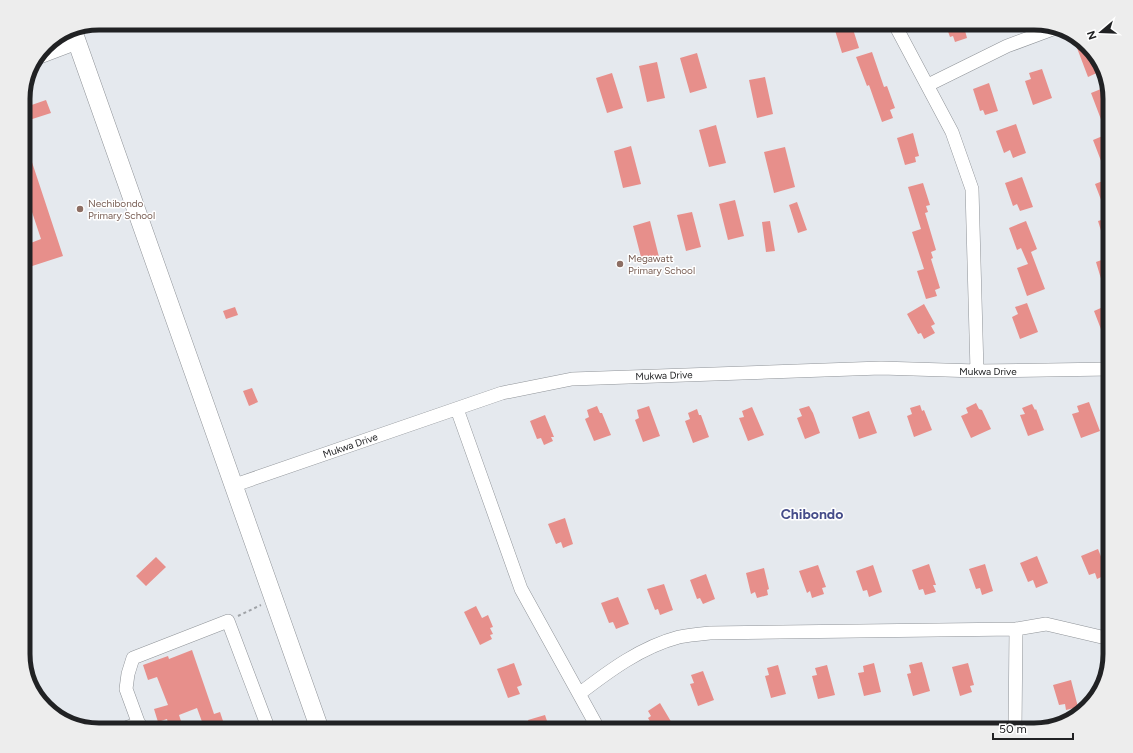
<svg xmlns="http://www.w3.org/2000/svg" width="1133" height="753" viewBox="0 0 1133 753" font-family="Figtree,sans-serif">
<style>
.building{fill:#e78f8b}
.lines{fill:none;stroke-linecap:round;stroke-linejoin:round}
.street-casing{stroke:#8f9398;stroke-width:14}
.secondary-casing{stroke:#8f9398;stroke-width:19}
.path{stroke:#9fa2a6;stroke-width:2;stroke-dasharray:3 3;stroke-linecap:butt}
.street{stroke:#fff;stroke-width:13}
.secondary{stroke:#fff;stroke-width:18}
.education-dot{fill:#8d6e63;stroke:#fff;stroke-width:1.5}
.labels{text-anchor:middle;stroke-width:3;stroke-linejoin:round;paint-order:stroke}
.education-label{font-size:10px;fill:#785e54;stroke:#fff;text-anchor:start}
.street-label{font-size:10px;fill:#212224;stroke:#fff}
.district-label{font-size:14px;font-weight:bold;fill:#464d8a;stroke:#fff}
.rim{fill:none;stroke:#212224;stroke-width:5}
</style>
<rect width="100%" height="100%" fill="#e5e9ee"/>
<path class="building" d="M 838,23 L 851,23 L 859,48 L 842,53 L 833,24 Z
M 945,23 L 963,23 L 967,38 L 955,42 L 953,36 L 950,37 Z
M 1085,45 L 1101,64 L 1096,66 L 1099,72 L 1088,77 L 1077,48 Z
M 872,52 L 884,87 L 887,86 L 895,108 L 890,110 L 893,118 L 882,122 L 869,85 L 867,86 L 856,57 Z
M 697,53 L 707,88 L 690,93 L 680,58 Z
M 657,62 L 665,98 L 647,102 L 639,66 Z
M 1042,69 L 1052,98 L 1033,105 L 1025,81 L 1031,79 L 1029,73 Z
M 612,73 L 623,108 L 607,113 L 596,78 Z
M 765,77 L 773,114 L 757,118 L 749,80 Z
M 989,83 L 998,111 L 985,115 L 983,110 L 980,111 L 973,89 Z
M 1106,87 L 1110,99 L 1110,118 L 1102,122 L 1091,93 Z
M 46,100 L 51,113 L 23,122 L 23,108 Z
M 1016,124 L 1026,153 L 1013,158 L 1010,150 L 1004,153 L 996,131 Z
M 716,125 L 726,163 L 709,167 L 699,130 Z
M 913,133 L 919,156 L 915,157 L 916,162 L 905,165 L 897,138 Z
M 1110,133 L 1110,253 L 1108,253 L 1098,221 L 1108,218 L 1095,184 L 1108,179 L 1093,140 Z
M 23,141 L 25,141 L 63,256 L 23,269 L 23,246 L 41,239 L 23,185 Z
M 631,146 L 641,184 L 623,188 L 614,151 Z
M 785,147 L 795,187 L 774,193 L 764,152 Z
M 1022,177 L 1033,207 L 1020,211 L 1017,204 L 1013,206 L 1005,183 Z
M 923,183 L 930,205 L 926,206 L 928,212 L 925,213 L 936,250 L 931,252 L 933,258 L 931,259 L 940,288 L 935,290 L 937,296 L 926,299 L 917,271 L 924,269 L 912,232 L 921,229 L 908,187 Z
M 735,200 L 744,236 L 728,240 L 719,204 Z
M 797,202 L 807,230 L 798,233 L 789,205 Z
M 692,212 L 701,247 L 686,251 L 677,215 Z
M 650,221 L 659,257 L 642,261 L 633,226 Z
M 770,221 L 775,251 L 766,252 L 762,222 Z
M 1026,221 L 1037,249 L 1031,252 L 1045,289 L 1027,296 L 1017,268 L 1028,264 L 1021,248 L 1017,250 L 1009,228 Z
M 1110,257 L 1110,302 L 1108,302 L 1096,262 Z
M 1027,303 L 1038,332 L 1020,339 L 1012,317 L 1018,314 L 1015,307 Z
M 924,304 L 935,324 L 931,326 L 935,333 L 924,339 L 921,333 L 918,334 L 907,314 Z
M 1110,304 L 1110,350 L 1109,350 L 1094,311 Z
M 235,307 L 238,315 L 226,319 L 223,311 Z
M 252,388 L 258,402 L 249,406 L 243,391 Z
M 1089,402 L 1100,431 L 1081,438 L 1072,414 L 1079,412 L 1077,406 Z
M 976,403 L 979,409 L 982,410 L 991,429 L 971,438 L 961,416 L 968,413 L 966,408 Z
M 1032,404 L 1035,410 L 1036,409 L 1044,430 L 1028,436 L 1020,415 L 1025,414 L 1022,408 Z
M 920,405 L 922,411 L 924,410 L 932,430 L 914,437 L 907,416 L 912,414 L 910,408 Z
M 597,406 L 600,413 L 602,413 L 611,435 L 594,441 L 585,419 L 589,417 L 587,410 Z
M 649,406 L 660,436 L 643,442 L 635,420 L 639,418 L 637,410 Z
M 809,406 L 813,413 L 820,433 L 805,439 L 797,418 L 802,416 L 799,409 Z
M 752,407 L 764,435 L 748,441 L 739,418 L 744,417 L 742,411 Z
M 697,409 L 699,415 L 701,415 L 709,437 L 693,443 L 685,421 L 690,419 L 688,413 Z
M 869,411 L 877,433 L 859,439 L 852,417 Z
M 545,415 L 554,437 L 551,437 L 553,441 L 544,445 L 541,438 L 537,439 L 530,421 Z
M 565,518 L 573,544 L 563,548 L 561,542 L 556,544 L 548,524 Z
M 1098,549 L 1108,574 L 1097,579 L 1095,573 L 1089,575 L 1081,556 Z
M 1037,556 L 1048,583 L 1036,588 L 1033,580 L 1028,582 L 1020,563 Z
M 156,557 L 166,567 L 146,586 L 136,576 Z
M 929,564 L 936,585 L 933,585 L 936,592 L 925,595 L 923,589 L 919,590 L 912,570 Z
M 985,564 L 993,591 L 982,595 L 980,588 L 976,589 L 969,569 Z
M 818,565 L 826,587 L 822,588 L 824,594 L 812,598 L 810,591 L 807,593 L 799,571 Z
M 873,565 L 882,592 L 869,597 L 867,590 L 863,591 L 856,571 Z
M 764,568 L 769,589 L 767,590 L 768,595 L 757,598 L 755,592 L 751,594 L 746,573 Z
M 706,574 L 715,599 L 703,604 L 700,598 L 697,599 L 690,580 Z
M 664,584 L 673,610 L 660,615 L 658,609 L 655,610 L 647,589 Z
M 618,597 L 629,624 L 616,629 L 613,622 L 609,623 L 601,603 Z
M 476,606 L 482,618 L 488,615 L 493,627 L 490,628 L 493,634 L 490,635 L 492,639 L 480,645 L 464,612 Z
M 192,650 L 214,714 L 220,712 L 224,724 L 205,730 L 197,708 L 179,715 L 184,730 L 170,730 L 167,719 L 158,722 L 154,709 L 168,705 L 157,677 L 148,680 L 143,665 L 168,656 L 169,659 Z
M 922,662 L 930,691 L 913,696 L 907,674 L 911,673 L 909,665 Z
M 514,663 L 522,685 L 517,687 L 520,694 L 508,698 L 497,669 Z
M 874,663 L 881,692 L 864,696 L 858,673 L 864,672 L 863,666 Z
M 968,663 L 974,685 L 970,686 L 972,692 L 960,696 L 952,667 Z
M 778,665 L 786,694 L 771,698 L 765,676 L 769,675 L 767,668 Z
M 827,665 L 835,695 L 818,699 L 812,676 L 817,675 L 815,668 Z
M 703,671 L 714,700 L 698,706 L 690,684 L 694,683 L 691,675 Z
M 1071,680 L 1078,707 L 1066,710 L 1065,704 L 1059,705 L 1053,685 Z
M 660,703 L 676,730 L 655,730 L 648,718 L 651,716 L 648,711 Z
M 545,715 L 550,730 L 531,730 L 528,720 Z"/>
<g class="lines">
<defs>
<path id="street" d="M 894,23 L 952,132 L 972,189 L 977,371
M 40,57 L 77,43
M 928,85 L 1007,46 L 1053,29
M 457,409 L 521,589 L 599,730
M 235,485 L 502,393 L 572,379 L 881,368 L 977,371 L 1110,369
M 579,694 C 609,671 641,647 679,637 C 689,635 700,634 710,633 L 1016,629 L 1046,624 L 1110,639
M 120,730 L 139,723
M 141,730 L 126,689 L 128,674 L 133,658 L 228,621 L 269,730
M 1015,730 L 1016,629"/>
<path id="secondary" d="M 72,28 L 320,730"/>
</defs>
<use href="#street" class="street-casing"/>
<use href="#secondary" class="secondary-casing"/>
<path class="path" d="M 238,616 L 261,605"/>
<use href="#street" class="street"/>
<use href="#secondary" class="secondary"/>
</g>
<g class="education-dot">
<circle cx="80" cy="209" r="4"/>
<circle cx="620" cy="264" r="4"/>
</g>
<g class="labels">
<g class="education-label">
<text x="88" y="207">Nechibondo<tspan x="88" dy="12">Primary School</tspan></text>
<text x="628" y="262">Megawatt<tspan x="628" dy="12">Primary School</tspan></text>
</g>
<g class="street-label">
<text x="988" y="375">Mukwa Drive</text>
<text transform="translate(664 375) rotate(-2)" y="4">Mukwa Drive</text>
<text transform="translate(350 445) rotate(-19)" y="4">Mukwa Drive</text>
</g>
<g class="district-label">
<text x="812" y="519">Chibondo</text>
</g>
</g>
<path d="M0 0H1133V753H0ZM99 30H1034A69 69 0 0 1 1103 99V654A69 69 0 0 1 1034 723H99A69 69 0 0 1 30 654V99A69 69 0 0 1 99 30Z" fill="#ededed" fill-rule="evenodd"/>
<path class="rim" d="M99 30H1034A69 69 0 0 1 1103 99V654A69 69 0 0 1 1034 723H99A69 69 0 0 1 30 654V99A69 69 0 0 1 99 30Z"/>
<g transform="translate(1101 32) rotate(251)" stroke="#ffffff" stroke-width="3" paint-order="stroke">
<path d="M0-3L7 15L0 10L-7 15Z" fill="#212224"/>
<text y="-6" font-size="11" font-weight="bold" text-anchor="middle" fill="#212224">N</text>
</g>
<path d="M993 733v6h80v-6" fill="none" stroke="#212224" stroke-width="2"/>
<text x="999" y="733" font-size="12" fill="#212224" stroke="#ffffff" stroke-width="3" paint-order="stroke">50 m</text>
</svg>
